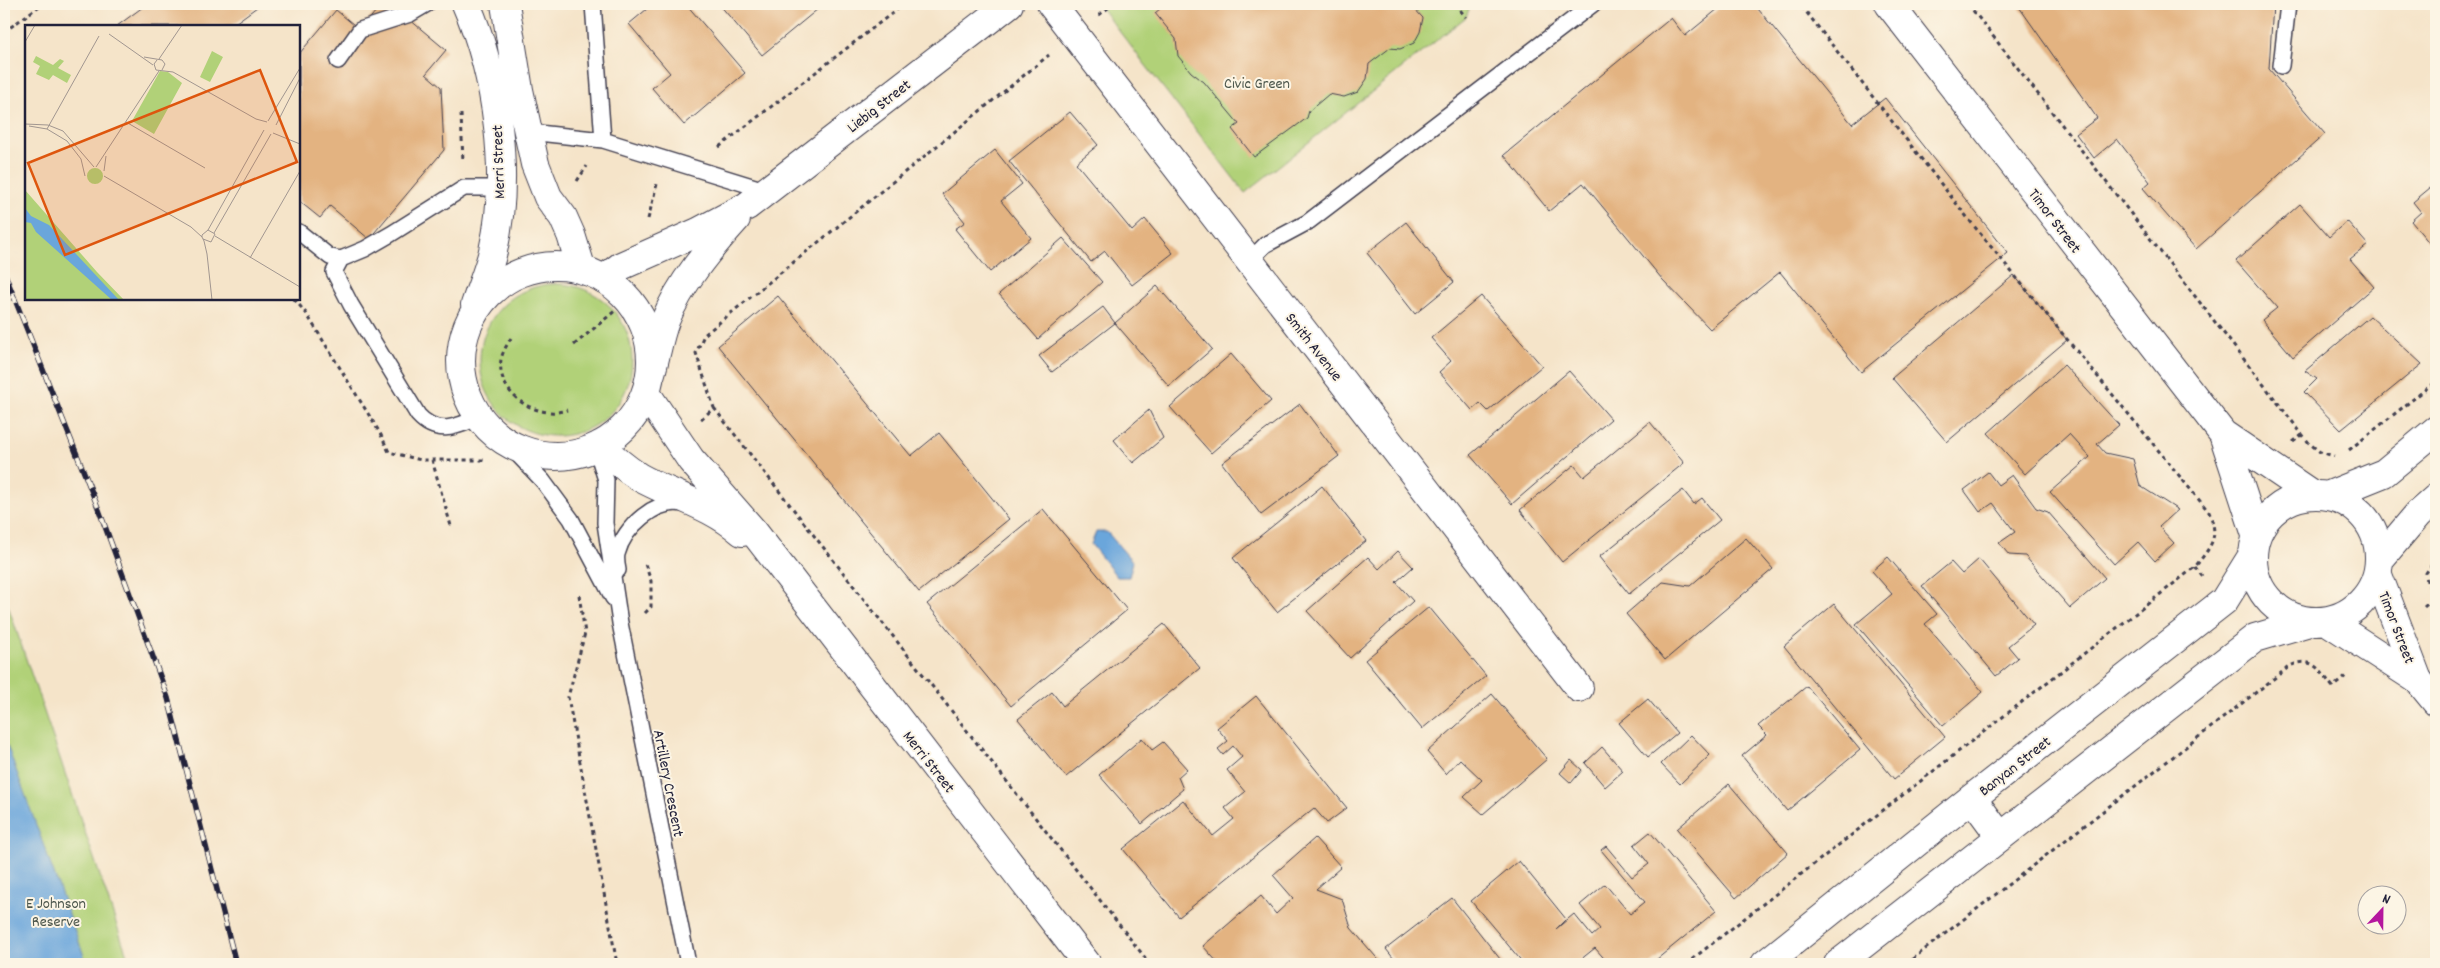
<svg xmlns="http://www.w3.org/2000/svg" width="2440" height="968" viewBox="0 0 2440 968" font-family="Dekko,sans-serif">
<style>
.green{fill:#b1d178;stroke:#6a7a5a}
.water{fill:#6aa6db;stroke:#46648b}
.building{fill:#e3b381}
.lines{fill:none;stroke-linecap:round;stroke-linejoin:round}
.service-casing{stroke:#423f50;stroke-width:18}
.minor-casing{stroke:#423f50;stroke-width:30}
.tertiary-casing{stroke:#423f50;stroke-width:30}
.path{stroke:#423f50;stroke-width:3;stroke-dasharray:4 4;stroke-linecap:butt}
.service{stroke:#fff;stroke-width:15}
.minor{stroke:#fff;stroke-width:28}
.tertiary{stroke:#fff;stroke-width:28}
.rail-casing{stroke:#22223b;stroke-width:5.5}
.rail{stroke:#fcf5e5;stroke-width:4;stroke-dasharray:11;stroke-linecap:butt}
.labels{text-anchor:middle;stroke-width:4;stroke-linejoin:round;paint-order:stroke}
.park-label{font-size:16px;fill:#4d574d;stroke:#fcf5e5}
.street-label{font-size:16px;fill:#22223b;stroke:#fcf5e5}
.inset-road{fill:none;stroke:#a19690;stroke-width:1}
.view{fill:#de560e;fill-opacity:0.15;stroke:#de560e;stroke-width:2.5}
.inset-edge{fill:none;stroke:#22223b;stroke-width:2.5}
</style>
<rect width="100%" height="100%" fill="#fcf5e5"/>
<filter id="ink" filterUnits="userSpaceOnUse"><feTurbulence type="fractalNoise" baseFrequency=".02" numOctaves="2"/><feDisplacementMap in="SourceGraphic" scale="10" xChannelSelector="R" yChannelSelector="G"/><feConvolveMatrix kernelMatrix="1 2 1 2 8 2 1 2 1" color-interpolation-filters="sRGB"/></filter>
<filter id="wash" filterUnits="userSpaceOnUse"><feTurbulence type="fractalNoise" baseFrequency=".0096" numOctaves="4" result="noise"/><feDisplacementMap in="SourceGraphic" scale="20" xChannelSelector="R" yChannelSelector="G"/><feGaussianBlur stdDeviation="1.12" result="paint"/><feColorMatrix in="noise" values="0 0 0 0 0 0 0 0 0 0 0 0 0 0 0 0 0 1.4 0 .05"/><feComposite in="paint" operator="in"/></filter>
<g filter="url(#wash)">
<rect width="100%" height="100%" fill="#f5e4c9"/>
<path class="green" d="M 1098,4 L 1471,4 L 1466,17 L 1245,193 Z
M480 360a76 76 0 1 1 152 0a76 76 0 1 1-152 0Z
M 4,594 L 130,964 L 4,964 Z"/>
<path class="water" d="M 1096,532 L 1107,532 L 1133,562 L 1129,577 L 1117,577 L 1091,544 Z
M 4,737 L 87,964 L 4,964 Z"/>
<g id="blocks">
<path class="building" d="M 147,4 L 261,4 L 231,26 L 117,26 Z
M 382,4 L 391,4 L 446,50 L 426,74 L 441,87 L 444,150 L 369,239 L 330,206 L 320,218 L 299,201 L 299,54 L 336,10 L 360,30 Z
M 653,4 L 686,4 L 745,73 L 684,125 L 652,88 L 670,73 L 629,24 Z
M 719,4 L 824,4 L 762,55 Z
M 1166,4 L 1410,4 L 1423,18 L 1420,32 L 1414,43 L 1400,49 L 1390,48 L 1369,64 L 1367,79 L 1358,92 L 1344,97 L 1329,94 L 1309,111 L 1307,118 L 1254,157 L 1232,129 L 1239,124 L 1204,82 L 1191,72 L 1178,56 L 1176,39 L 1155,13 Z
M 1724,4 L 1754,4 L 1852,124 L 1885,98 L 2008,253 L 1861,372 L 1780,272 L 1710,329 L 1662,279 L 1583,183 L 1549,211 L 1504,155 L 1671,18 L 1685,36 Z
M 2017,4 L 2273,4 L 2269,69 L 2325,134 L 2196,249 L 2143,188 L 2150,182 L 2117,139 L 2094,158 L 2076,134 L 2097,118 Z
M 1070,112 L 1098,145 L 1076,163 L 1132,231 L 1145,219 L 1173,253 L 1132,285 L 1105,251 L 1091,262 L 1009,161 Z
M 995,150 L 1022,184 L 1001,201 L 1031,238 L 990,272 L 955,229 L 965,222 L 942,194 Z
M 2436,183 L 2436,251 L 2411,221 L 2421,212 L 2413,202 Z
M 2300,204 L 2329,237 L 2347,221 L 2368,245 L 2350,259 L 2374,287 L 2293,357 L 2262,320 L 2277,308 L 2236,261 Z
M 1406,222 L 1454,282 L 1415,314 L 1367,253 Z
M 1063,238 L 1102,282 L 1038,339 L 999,294 Z
M 2014,275 L 2067,340 L 1947,442 L 1892,378 Z
M 1157,286 L 1212,349 L 1169,386 L 1115,323 L 1052,372 L 1039,356 L 1103,307 L 1115,323 Z
M 778,296 L 911,456 L 939,433 L 1009,519 L 919,592 L 718,346 Z
M 1481,296 L 1542,366 L 1488,411 L 1480,403 L 1472,410 L 1439,372 L 1451,361 L 1431,338 Z
M 2370,316 L 2422,364 L 2341,430 L 2304,392 L 2317,379 L 2305,371 Z
M 1231,354 L 1271,401 L 1211,453 L 1170,407 Z
M 2064,365 L 2119,425 L 2097,444 L 2105,453 L 2133,459 L 2140,486 L 2178,510 L 2159,527 L 2174,543 L 2155,561 L 2138,542 L 2114,564 L 2050,492 L 2090,457 L 2069,434 L 2025,474 L 1988,433 Z
M 1569,371 L 1611,419 L 1512,504 L 1470,455 Z
M 1300,404 L 1339,456 L 1261,515 L 1222,463 Z
M 1149,410 L 1163,438 L 1133,463 L 1114,440 Z
M 1650,422 L 1684,463 L 1562,562 L 1520,510 L 1574,465 L 1584,477 Z
M 1988,472 L 1998,485 L 2012,475 L 2036,508 L 2048,512 L 2105,578 L 2070,608 L 2025,556 L 2009,555 L 1999,543 L 2015,532 L 1993,503 L 1980,512 L 1964,490 Z
M 1322,486 L 1366,541 L 1277,612 L 1233,558 Z
M 1683,490 L 1694,504 L 1702,498 L 1720,520 L 1629,594 L 1599,557 Z
M 1043,509 L 1127,610 L 1011,706 L 927,604 Z
M 1746,538 L 1773,569 L 1665,660 L 1626,614 L 1663,582 L 1690,586 Z
M 1398,551 L 1413,567 L 1396,582 L 1413,601 L 1350,658 L 1307,611 L 1368,557 L 1379,569 Z
M 1888,557 L 1937,614 L 1925,624 L 1983,692 L 1943,726 L 1856,624 L 1892,594 L 1872,571 Z
M 1979,559 L 2034,625 L 2008,646 L 2018,658 L 1996,676 L 1922,586 L 1951,562 L 1962,574 Z
M 1834,604 L 1945,737 L 1894,779 L 1784,646 Z
M 1429,607 L 1486,676 L 1422,729 L 1365,660 Z
M 1164,624 L 1200,668 L 1066,777 L 1018,719 L 1052,692 L 1063,706 Z
M 1807,686 L 1860,750 L 1787,811 L 1742,756 L 1767,735 L 1758,726 Z
M 1492,694 L 1547,759 L 1483,814 L 1464,797 L 1482,780 L 1460,759 L 1446,774 L 1427,752 Z
M 1256,696 L 1347,808 L 1327,823 L 1314,808 L 1179,917 L 1123,849 L 1183,800 L 1213,836 L 1234,819 L 1225,808 L 1245,792 L 1227,770 L 1242,757 L 1233,746 L 1223,755 L 1218,749 L 1228,741 L 1217,728 Z
M 1648,699 L 1677,733 L 1648,757 L 1619,723 Z
M 1691,735 L 1710,755 L 1680,784 L 1661,764 Z
M 1142,738 L 1152,750 L 1163,742 L 1187,769 L 1178,777 L 1183,789 L 1142,824 L 1099,775 Z
M 1602,747 L 1623,771 L 1605,787 L 1585,763 Z
M 1571,760 L 1582,770 L 1571,783 L 1560,773 Z
M 1729,784 L 1788,853 L 1736,898 L 1677,829 Z
M 1650,832 L 1716,911 L 1651,964 L 1609,964 L 1595,948 L 1580,960 L 1583,964 L 1524,964 L 1471,901 L 1519,861 L 1566,919 L 1556,929 L 1574,914 L 1592,936 L 1600,929 L 1580,905 L 1605,884 L 1630,914 L 1645,902 L 1601,850 L 1606,846 L 1632,877 L 1649,864 L 1634,845 Z
M 1315,838 L 1341,867 L 1316,889 L 1342,899 L 1351,928 L 1382,964 L 1219,964 L 1203,946 L 1261,896 L 1276,914 L 1293,898 L 1273,875 Z
M 1452,898 L 1504,964 L 1398,964 L 1386,949 Z"/>
</g>
</g>
<g filter="url(#ink)">
<use href="#blocks" fill-opacity="0" stroke="#423f50" stroke-width="1"/>
<g class="lines">
<defs>
<path id="service" d="M 593,4 L 603,140
M 338,61 L 360,30 L 410,14 L 427,4
M 2281,66 L 2288,4
M 529,132 L 603,140 L 768,191
M 299,232 L 330,257 L 341,259
M 1249,261 L 1265,245 L 1308,222 L 1593,4
M 479,417 C 457,427 437,436 418,415 L 351,305 L 334,272 L 341,259 L 365,249 L 391,234 L 464,188 L 500,188
M 505,441 L 543,481 L 571,519 L 613,598
M 596,448 L 606,480 L 605,523 L 620,623 L 688,964
M 618,570 C 617,565 616,559 617,554 C 624,527 656,498 684,504"/>
<path id="minor" d="M 1051,4 L 1579,688
M 1889,4 L 2223,434 L 2313,495
M 604,279 L 621,266 L 698,232 L 747,206 L 1009,4
M 651,373 C 656,356 659,337 665,321 C 680,283 710,248 736,219
M 2223,434 L 2256,535
M 2378,575 L 2418,680"/>
<path id="tertiary" d="M 466,4 C 497,75 511,175 493,251 C 489,269 481,287 475,305
M 505,4 L 519,90 L 535,164 L 548,197 L 563,217 L 571,235 L 582,270
M461 361a95 95 0 1 1 190 0a95 95 0 1 1-190 0Z
M 646,393 L 691,460 L 754,532 L 1087,964
M 600,445 C 612,457 625,468 639,477 C 673,496 711,505 742,532
M2253 558a63 63 0 1 1 126 0a63 63 0 1 1-126 0Z
M 2327,496 L 2384,473 L 2436,430
M 2380,559 L 2418,514 L 2436,498
M 2327,621 L 2418,680 L 2436,702
M 1972,798 L 2000,836
M 1765,964 L 1972,798 L 2224,601 L 2252,556
M 1838,964 L 2255,638 L 2309,622"/>
</defs>
<use href="#service" class="service-casing"/>
<use href="#minor" class="minor-casing"/>
<use href="#tertiary" class="tertiary-casing"/>
<path class="path" d="M 1455,4 L 1466,17
M 1968,4 L 2309,443 L 2320,452 L 2334,456
M 1099,15 L 1113,4
M 4,32 L 42,4
M 461,114 L 463,162
M 719,147 L 904,4
M 577,181 L 587,166
M 648,219 L 657,184
M 294,299 L 306,313 L 380,433 L 389,452 L 421,460 L 485,460
M 511,338 C 507,345 503,351 501,359 C 496,394 536,420 567,410
M 574,345 L 616,310
M 714,408 L 1150,964
M 701,419 L 714,408 L 696,353 L 704,335 L 1049,55
M 2293,442 L 2302,435
M 2349,450 L 2436,381
M 432,460 L 451,526
M 2195,567 L 2202,576
M 579,595 L 585,633 L 568,697 L 617,964
M 2424,607 L 2435,597 L 2427,582 L 2426,573 L 2436,559
M 645,613 L 651,607 L 651,581 L 645,564
M 1686,964 L 2195,567 C 2211,546 2220,538 2209,512 L 1974,226 L 1800,4
M 1906,964 L 2290,666 C 2313,655 2320,671 2333,687 L 2348,674"/>
<use href="#service" class="service"/>
<use href="#minor" class="minor"/>
<use href="#tertiary" class="tertiary"/>
<defs>
<path id="rail" d="M 4,272 L 99,510 L 168,698 L 236,964"/>
</defs>
<use href="#rail" class="rail-casing"/>
<use href="#rail" class="rail"/>
</g>
</g>
<g class="labels">
<g class="park-label">
<text x="1257" y="88">Civic Green</text>
<text x="56" y="908">E Johnson<tspan x="56" dy="18">Reserve</tspan></text>
</g>
<g class="street-label">
<text transform="translate(878 105) rotate(-38)" y="6">Liebig Street</text>
<text transform="translate(497 162) rotate(-92)" y="6">Merri Street</text>
<text transform="translate(2056 220) rotate(53)" y="6">Timor Street</text>
<text transform="translate(1315 346) rotate(52)" y="6">Smith Avenue</text>
<text transform="translate(2398 627) rotate(69)" y="6">Timor Street</text>
<text transform="translate(930 761) rotate(52)" y="6">Merri Street</text>
<text transform="translate(2014 765) rotate(-38)" y="6">Banyan Street</text>
<text transform="translate(670 783) rotate(79)" y="6">Artillery Crescent</text>
</g>
</g>
<g transform="translate(25 25)">
<rect width="275" height="275" fill="#f5e4c9"/>
<path d="M 187,26 L 198,32 L 185,57 L 175,52 ZM 11,31 L 28,40 L 35,34 L 39,36 L 33,43 L 46,50 L 42,58 L 28,50 L 24,55 L 11,49 L 15,41 L 8,37 ZM 135,46 L 143,47 L 157,58 L 129,109 L 107,96 ZM62 151a8 8 0 1 1 16 0a8 8 0 1 1-16 0ZM 0,165 L 72,247 L 99,275 L 0,275 Z" fill="#b1d178"/>
<path d="M 0,183 L 6,191 L 24,200 L 94,275 L 87,275 L 11,207 L 6,198 L 0,197 Z" fill="#6aa6db"/>
<path class="inset-road" d="M 84,9 L 128,40M 0,17 L 10,0M 119,32 L 137,35 L 140,39 L 137,45M 134,34 L 157,0M 132,35 L 129,39 L 131,45 L 148,47 L 231,94 L 242,97M 243,96 L 275,43M 101,97 L 180,143M 0,99 L 23,100 L 38,106 L 69,142M 251,100 L 275,53M 4,101 L 22,104 L 42,116 L 56,134 L 60,151M 22,104 L 74,11M 248,108 L 275,119M 71,142 L 134,46M 79,146 L 81,131M 79,151 L 166,202 L 177,212M 183,205 L 239,105M 189,208 L 246,109M 190,211 L 275,262M 178,214 L 186,217 L 190,209 L 183,205 L 177,210 L 177,212 L 179,216 L 182,229 L 187,275M 225,233 L 275,146"/>
<path class="view" d="M 235,45 L 272,137 L 40,230 L 3,138 Z"/>
<rect width="275" height="275" class="inset-edge"/>
</g>
<rect width="2440" height="968" fill="none" stroke="#fcf5e5" stroke-width="20"/>
<g transform="translate(2382 910) rotate(22)"><circle r="24" fill="#fcf5e5" stroke="#a5a1a1"/>
<path d="M0-4L9 19L0 12L-9 19Z" fill="#b5179e"/>
<text y="-8" font-size="14" font-weight="bold" text-anchor="middle" fill="#22223b">N</text>
</g>
</svg>
